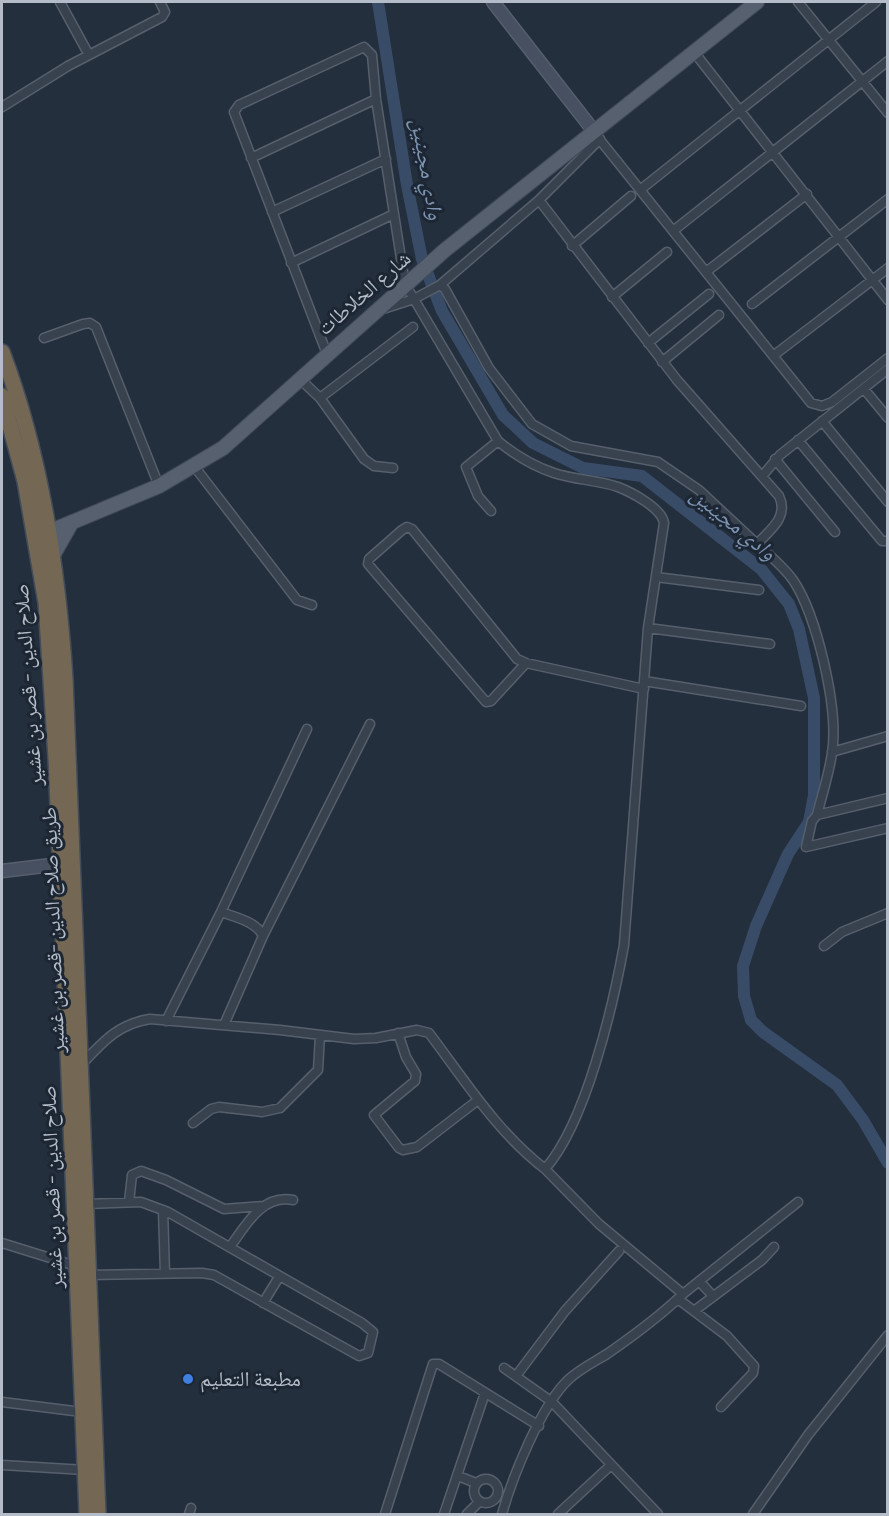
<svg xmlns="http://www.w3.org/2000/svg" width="889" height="1516" viewBox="0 0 889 1516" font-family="Barlow,'Noto Naskh Arabic',sans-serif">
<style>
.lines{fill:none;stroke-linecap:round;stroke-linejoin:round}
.river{stroke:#394c67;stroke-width:12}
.street-casing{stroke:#565f6c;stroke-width:11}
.secondary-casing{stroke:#565f6c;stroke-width:15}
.primary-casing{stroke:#414a57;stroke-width:16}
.highway-casing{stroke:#434c59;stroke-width:18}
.street{stroke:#38414e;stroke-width:8}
.secondary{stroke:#465061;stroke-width:12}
.primary{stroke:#56606e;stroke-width:14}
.highway{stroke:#746855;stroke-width:15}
.shop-dot{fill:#3f7fe0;stroke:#1d2633;stroke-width:2}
.labels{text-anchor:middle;stroke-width:6;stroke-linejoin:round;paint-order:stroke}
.street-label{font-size:21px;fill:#b4bcc9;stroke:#1d2633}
.poi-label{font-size:21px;fill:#b4bcc9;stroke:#1d2633;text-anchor:start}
.water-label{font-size:22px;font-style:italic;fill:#7c92b1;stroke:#1d2633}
</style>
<rect width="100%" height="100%" fill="#242f3e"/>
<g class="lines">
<path class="river" d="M 378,2 L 407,185 L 422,259 L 442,311 L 503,415 L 533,443 L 583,468 L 642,476 L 761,569 L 789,604 L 799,629 L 814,698 L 814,795 L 809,822 L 788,854 L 756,926 L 743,966 L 744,996 L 751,1020 L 763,1032 L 837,1085 L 863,1120 L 888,1163"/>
<defs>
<path id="street" d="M 60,2 L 89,55
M 798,2 L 888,113
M 694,52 L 888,300
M 2,107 L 68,66 L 162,17 L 165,12 L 160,2
M 596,135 L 811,403 L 822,406 L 832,402 L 888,358
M 600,139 L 539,200 L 677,380 L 779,496 C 789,517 770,530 757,544 C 769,555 783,566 793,580 C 817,615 839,710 832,753 C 829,774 822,795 817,815 L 888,798
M 251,158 L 376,99
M 640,190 L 876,2
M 272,212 L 386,159
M 673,231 L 888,61
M 572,246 L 631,196
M 291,263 L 394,214
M 706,272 L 807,194
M 440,285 L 539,200
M 612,297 L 667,252
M 752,304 L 888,199
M 383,309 L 414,299 L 498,441 C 515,455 533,466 554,473 C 575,480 598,480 618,487 C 631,492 662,508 664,523 L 648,628 L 624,945 C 613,1006 586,1123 545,1169 L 599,1224 L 683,1294 C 660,1316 633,1336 607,1354 C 594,1362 580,1369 569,1379 C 541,1405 512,1478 502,1514
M 44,338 L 83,324 L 90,323 L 96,327 L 159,486
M 648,343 L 709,294
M 327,354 L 234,112 L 239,105 L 364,47 L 372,55 L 376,99 L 405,284 L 414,299 L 440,285 L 445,289 L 489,368 L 532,424 L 571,446 L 658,462 L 699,490 L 757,544
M 773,356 L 888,268
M 662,362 L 719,315
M 300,379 L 320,398 L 364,459 L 374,466 L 393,468
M 864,389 L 888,418
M 320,398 L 413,327
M 822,421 L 888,502
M 798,440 L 882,541 L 888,541
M 775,459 L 835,532
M 194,466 L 297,600 L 312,605
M 763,475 L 780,455 L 888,369
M 491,511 L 478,496 L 466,467 L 498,441
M 656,577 L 759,590
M 648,628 L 770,644
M 526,663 L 491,701 L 486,702 L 368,564 L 369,559 L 402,530 L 407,527 L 412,529 L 517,659 L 526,663 L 644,689
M 644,681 L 801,706
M 832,752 L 888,736
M 817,815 L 812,821 L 806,847 L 888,828
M 221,912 C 235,917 257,922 263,936 L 224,1025
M 263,936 L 370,724
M 824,946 L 842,932 L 888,913
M 166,1021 L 221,912 L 307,729
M 398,1033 L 406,1057 L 416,1074 L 415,1081 L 374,1115 L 399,1148 L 403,1150 L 417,1147 L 478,1100
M 80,1066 C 102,1043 117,1024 150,1019 L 280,1030 L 354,1039 L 376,1038 L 417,1030 L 429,1033 C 466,1082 497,1132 545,1169
M 193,1123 L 211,1109 L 219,1107 L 262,1112 L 280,1108 L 318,1070 L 320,1035
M 129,1202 L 132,1175 L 141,1171 L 166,1180 L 224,1209 L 264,1206
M 86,1204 L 141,1202 L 168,1212 L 362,1323 L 373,1332 L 368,1353 L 359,1356 L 214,1275 L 202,1273 L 89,1275
M 163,1210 L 165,1274
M 2,1243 L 76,1266
M 230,1247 C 246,1225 262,1194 293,1200
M 699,1281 L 712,1295
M 683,1294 L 798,1202
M 678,1299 L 727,1336 L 754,1366 L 753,1373 L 721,1407
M 263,1303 L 279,1277
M 694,1311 L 762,1260 L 774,1247
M 504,1368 L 552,1402 L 658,1514
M 516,1376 L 565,1311 L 619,1251
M 2,1402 L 82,1412
M 2,1465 L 85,1470
M 458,1476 L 476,1483
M474 1491a12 12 0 1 1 24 0a12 12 0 1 1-24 0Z
M 189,1514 L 191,1508
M 385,1514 L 433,1364 L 439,1364 L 539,1426
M 444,1514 L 485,1393
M 467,1514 L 479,1502
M 558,1514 L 611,1465
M 753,1514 L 808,1435 L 888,1335"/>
<path id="secondary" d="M 493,2 L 593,130
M 2,871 L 60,864"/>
<path id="primary" d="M 39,536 L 159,486 L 223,448 L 445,250 L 757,2
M 51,559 L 72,522"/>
<path id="highway" d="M 2,352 C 41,455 58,570 65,679 L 98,1514
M 2,396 L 25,481 L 46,603 L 56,758 L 87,1514"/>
</defs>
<use href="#street" class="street-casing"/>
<use href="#secondary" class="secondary-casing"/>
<use href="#primary" class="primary-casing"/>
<use href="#highway" class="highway-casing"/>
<use href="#street" class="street"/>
<use href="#secondary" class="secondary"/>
<use href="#primary" class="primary"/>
<use href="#highway" class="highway"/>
</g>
<circle class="shop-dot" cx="188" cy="1379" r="6"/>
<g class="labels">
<g class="street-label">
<text transform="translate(364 293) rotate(-41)" y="7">شارع الخلاطات</text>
<text transform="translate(28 685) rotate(-94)" y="7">صلاح الدين - قصر بن غشير</text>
<text transform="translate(53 930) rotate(-92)" y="7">طريق صلاح الدين -قصر بن غشير</text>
<text transform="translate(52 1187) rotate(-92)" y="7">صلاح الدين - قصر بن غشير</text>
</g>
<g class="poi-label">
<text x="200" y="1386">مطبعة التعليم</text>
</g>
<g class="water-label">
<text transform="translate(428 169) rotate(80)" y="8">وادي مجينين</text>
<text transform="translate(734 523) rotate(39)" y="8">وادي مجينين</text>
</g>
</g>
<rect width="889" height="1516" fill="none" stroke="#b4bcc9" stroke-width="6"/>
</svg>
